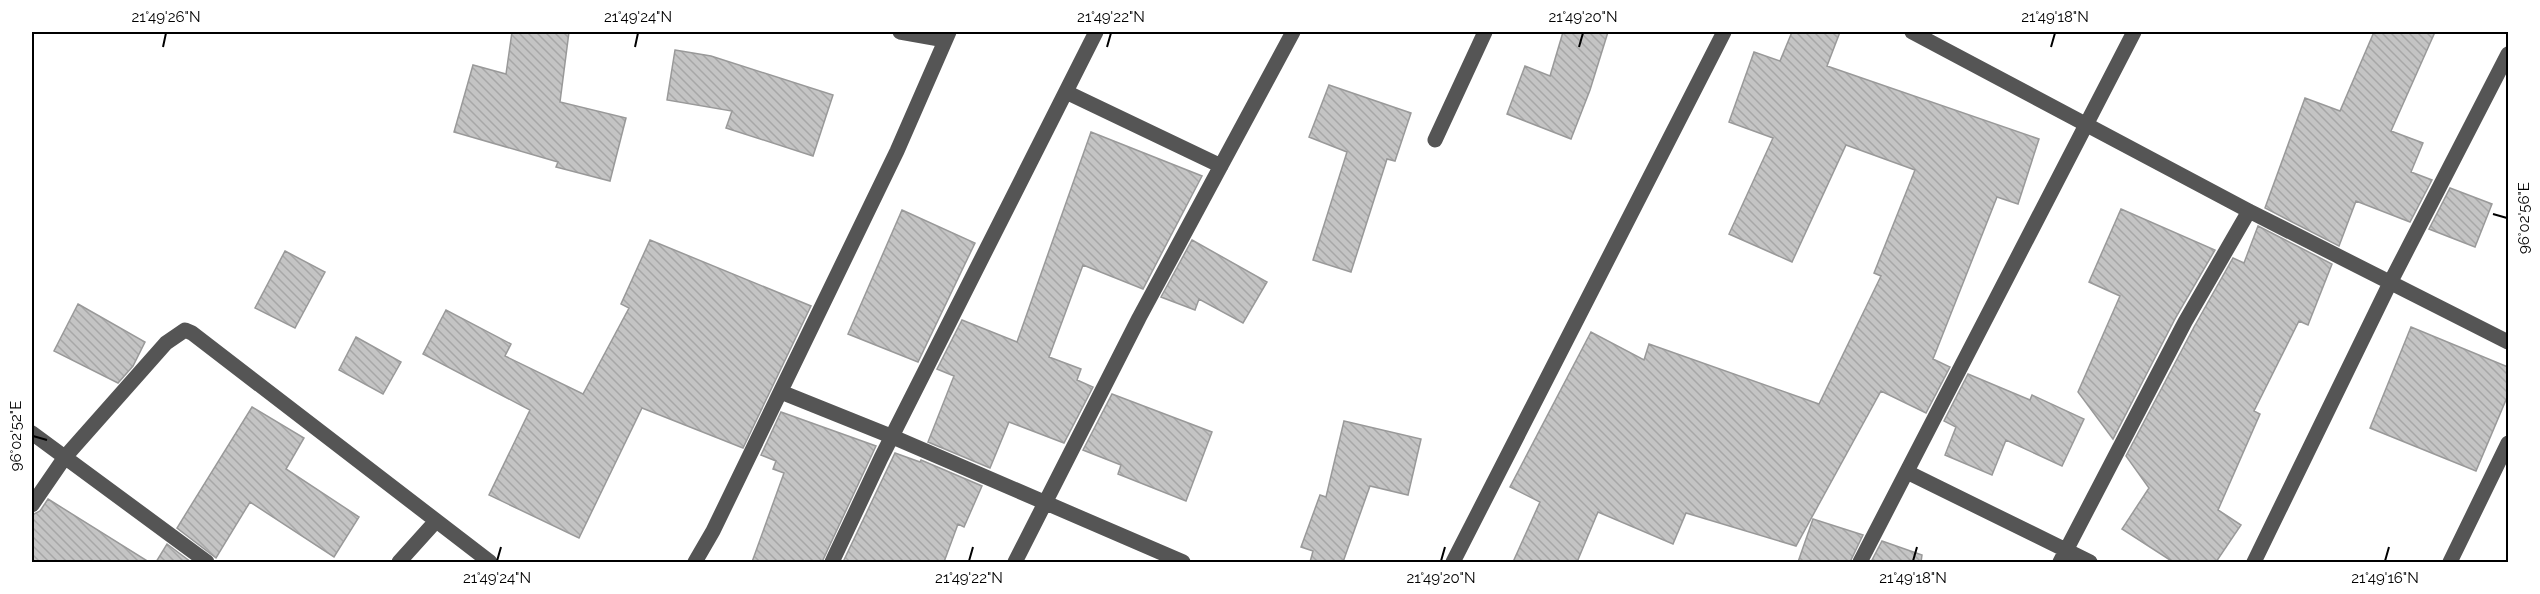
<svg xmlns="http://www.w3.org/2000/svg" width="2540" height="594" viewBox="0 0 2540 594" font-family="Raleway,sans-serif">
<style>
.building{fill:url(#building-back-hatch);stroke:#999;stroke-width:1.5}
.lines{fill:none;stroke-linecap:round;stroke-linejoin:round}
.minor{stroke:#555;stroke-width:15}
.ticks{fill:none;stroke:#000;stroke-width:2}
.neatline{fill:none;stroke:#000;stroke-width:2}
.ticks-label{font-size:15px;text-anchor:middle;fill:#000}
</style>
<defs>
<pattern id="building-back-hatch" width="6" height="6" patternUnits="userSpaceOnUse" patternTransform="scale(1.5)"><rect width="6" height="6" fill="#c4c4c4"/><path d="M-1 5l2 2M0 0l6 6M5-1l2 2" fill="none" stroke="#a7a7a7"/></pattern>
</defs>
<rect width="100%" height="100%" fill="#fff"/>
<path class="building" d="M 512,32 L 569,32 L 560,102 L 626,118 L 610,181 L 556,167 L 558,162 L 454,132 L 473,65 L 506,74 Z
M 1563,32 L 1608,32 L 1590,90 L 1571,139 L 1507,114 L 1525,66 L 1550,76 Z
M 1792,32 L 1840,32 L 1827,66 L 2039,139 L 2018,204 L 1997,197 L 1933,359 L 1950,367 L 1926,413 L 1881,391 L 1796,546 L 1686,513 L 1673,544 L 1598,512 L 1577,562 L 1513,562 L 1540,502 L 1510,487 L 1591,332 L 1644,360 L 1649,344 L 1819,404 L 1881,276 L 1874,273 L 1915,170 L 1846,145 L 1792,262 L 1729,234 L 1773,138 L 1729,122 L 1754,52 L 1780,61 Z
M 2374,32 L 2435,32 L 2391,131 L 2423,143 L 2411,172 L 2432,180 L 2410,222 L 2356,201 L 2339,246 L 2265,208 L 2305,98 L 2340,111 Z
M 675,50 L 711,56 L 833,95 L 813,156 L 726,128 L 732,111 L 667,100 Z
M 1329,85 L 1411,113 L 1395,161 L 1387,159 L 1351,272 L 1313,260 L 1347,152 L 1309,137 Z
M 1091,132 L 1202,176 L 1143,289 L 1083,265 L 1049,357 L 1081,369 L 1077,380 L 1093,387 L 1064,443 L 1009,422 L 990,468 L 928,442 L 954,376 L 937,369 L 962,320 L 1017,342 Z
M 2450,188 L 2492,204 L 2475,247 L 2429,229 Z
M 2121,209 L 2215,250 L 2176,317 L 2113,439 L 2078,392 L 2120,296 L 2089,282 Z
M 902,210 L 975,243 L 918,362 L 848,334 Z
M 2258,226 L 2332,264 L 2308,325 L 2299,321 L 2254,411 L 2260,414 L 2218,510 L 2241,525 L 2216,562 L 2173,562 L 2122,529 L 2149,488 L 2126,456 L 2194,327 L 2233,258 L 2244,263 Z
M 650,240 L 811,306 L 743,448 L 642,408 L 579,538 L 489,495 L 530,410 L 423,354 L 446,310 L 511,344 L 505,356 L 583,394 L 629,308 L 621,304 Z
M 1192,240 L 1267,282 L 1243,323 L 1199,299 L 1195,310 L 1161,297 Z
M 285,251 L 325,272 L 295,328 L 255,308 Z
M 78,304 L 145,342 L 133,366 L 118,383 L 54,351 Z
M 2411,327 L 2508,367 L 2508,395 L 2476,471 L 2370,428 Z
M 356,337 L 401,362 L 383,394 L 339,370 Z
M 1968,374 L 2030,400 L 2032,395 L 2084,419 L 2062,466 L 2006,440 L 1992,475 L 1945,455 L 1956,427 L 1944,421 Z
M 1112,394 L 1212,432 L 1186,501 L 1118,474 L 1121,465 L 1083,450 Z
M 252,407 L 304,438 L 286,469 L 359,517 L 334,557 L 250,502 L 216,558 L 177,528 Z
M 781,412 L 876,446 L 822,562 L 752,562 L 784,473 L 773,469 L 776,461 L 761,455 Z
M 1344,421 L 1421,439 L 1408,495 L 1370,486 L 1343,562 L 1310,562 L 1313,551 L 1301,547 L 1320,495 L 1326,497 Z
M 895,453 L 920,462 L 921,460 L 982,486 L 964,527 L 958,524 L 944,562 L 843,562 Z
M 48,499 L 149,562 L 32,562 L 32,515 L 40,511 Z
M 1813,519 L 1863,535 L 1850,562 L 1798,562 Z
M 1882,541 L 1922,555 L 1921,562 L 1871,562 Z
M 167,544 L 191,562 L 156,562 Z"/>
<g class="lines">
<path class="minor" d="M 900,32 L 945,40
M 1912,32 L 2249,211 L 2508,342
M 1066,92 L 1221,166
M 1435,140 L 1485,32
M 781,392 L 893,437 L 1183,562
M 32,433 L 207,562
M 1907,472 L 2090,562
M 32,505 L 65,457 L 166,343 L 185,330 L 192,333 L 490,562
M 399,562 L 436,521
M 695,562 L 713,531 L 897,151 L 949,32
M 832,562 L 881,458 L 1096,32
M 1015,562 L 1139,318 L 1293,32
M 1453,562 L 1724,32
M 1860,562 L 2134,32
M 2060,562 L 2185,322 L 2249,211
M 2254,562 L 2390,283 L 2508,54
M 2450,562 L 2508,443"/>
</g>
<path class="ticks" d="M 163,47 L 166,33M 635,47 L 638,33M 1107,47 L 1111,33M 1579,47 L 1583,33M 2051,47 L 2055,33M 2493,214 L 2507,218M 33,436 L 47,440M 497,561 L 501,547M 969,561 L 973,547M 1441,561 L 1445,547M 1913,561 L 1917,547M 2385,561 L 2389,547"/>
<rect width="2540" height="594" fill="none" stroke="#ffffff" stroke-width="66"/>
<rect x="33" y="33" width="2474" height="528" class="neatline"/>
<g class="ticks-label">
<text x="166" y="22">21°49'26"N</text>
<text x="638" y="22">21°49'24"N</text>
<text x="1111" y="22">21°49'22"N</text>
<text x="1583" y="22">21°49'20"N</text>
<text x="2055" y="22">21°49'18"N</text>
<text transform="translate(2524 218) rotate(-90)" y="5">96°02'56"E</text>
<text transform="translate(16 436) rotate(-90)" y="5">96°02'52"E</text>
<text x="497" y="583">21°49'24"N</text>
<text x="969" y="583">21°49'22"N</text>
<text x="1441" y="583">21°49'20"N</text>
<text x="1913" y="583">21°49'18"N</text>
<text x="2385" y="583">21°49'16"N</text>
</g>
</svg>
